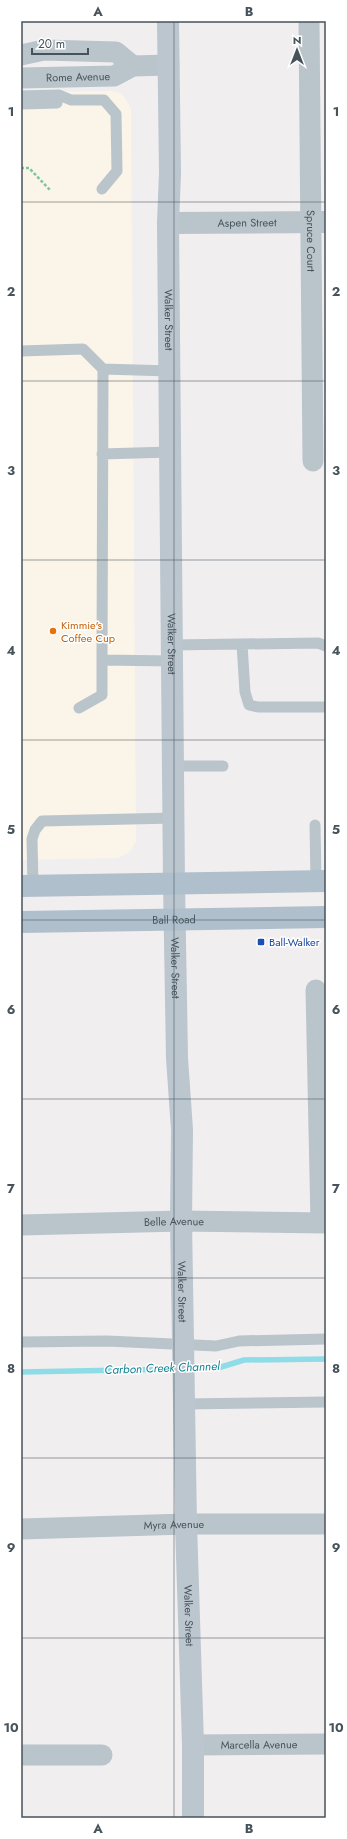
<svg xmlns="http://www.w3.org/2000/svg" width="347" height="1839" viewBox="0 0 347 1839" font-family="Jost,sans-serif">
<style>
.commercial{fill:#fbf4e8}
.lines{fill:none;stroke-linecap:round;stroke-linejoin:round}
.stream{stroke:#8edce7;stroke-width:5.5}
.path{stroke:#79c89a;stroke-width:2.5;stroke-dasharray:3 2;stroke-linecap:butt}
.service{stroke:#bac4cb;stroke-width:11}
.minor{stroke:#bac4cb;stroke-width:21}
.tertiary{stroke:#bac4cb;stroke-width:22}
.secondary{stroke:#bbc6cf;stroke-width:22}
.primary{stroke:#afc0cc;stroke-width:22}
.grid{fill:none;stroke:#47535b;stroke-width:1;stroke-opacity:0.55}
.food-dot{fill:#e8710a;stroke:#fff;stroke-width:1.5}
.transit-dot{fill:#1a4fb4;stroke:#fff;stroke-width:1.5}
.labels{text-anchor:middle;stroke-width:3;stroke-linejoin:round;paint-order:stroke}
.street-label{font-size:11px;fill:#47535b;stroke:#fff}
.food-label{font-size:11px;fill:#c56008;stroke:#fff;text-anchor:start}
.transit-label{font-size:11px;fill:#164399;stroke:#fff;text-anchor:start}
.water-label{font-size:12px;font-style:italic;fill:#148293;stroke:#fff}
.neatline{fill:none;stroke:#47535b;stroke-width:1.5}
.grid-label{font-size:13px;text-anchor:middle;font-weight:bold;fill:#47535b}
</style>
<rect width="100%" height="100%" fill="#f1eeef"/>
<path class="commercial" d="M 112,91 L 121,93 L 126,100 L 131,109 L 136,841 L 131,851 L 118,858 L 21,860 L 21,92 Z"/>
<g class="lines">
<path class="stream" d="M 188,1369 L 218,1368 L 244,1360 L 326,1359
M 21,1372 L 179,1369"/>
<path class="path" d="M 21,168 L 29,168 L 50,190"/>
<path class="service" d="M 21,96 L 59,95 L 71,100 L 104,100 L 116,114 L 117,171 L 102,189
M 21,104 L 57,103
M 21,351 L 83,349 L 103,369 L 170,371
M 103,369 L 102,660 L 173,661
M 102,454 L 170,452
M 242,644 L 245,692 L 249,705 L 258,707 L 326,707
M 172,645 L 318,643 L 326,646
M 79,708 L 102,695 L 102,660
M 173,766 L 223,766
M 315,825 L 316,881
M 33,886 L 32,839 L 35,830 L 42,821 L 174,818
M 21,1342 L 107,1341 L 216,1346 L 239,1341 L 326,1339
M 184,1404 L 326,1402"/>
<g class="minor">
<path id="s1" d="M 309,21 L 313,461"/>
<path d="M 21,55 L 44,50 L 116,52 L 133,66"/>
<path id="s2" d="M 21,78 L 114,76 L 133,66 L 169,65"/>
<path d="M 316,990 L 321,1222"/>
<path id="s3" d="M 21,1225 L 181,1221 L 326,1223"/>
<path id="s4" d="M 21,1529 L 186,1524 L 326,1524"/>
<path id="s5" d="M 193,1745 L 326,1744"/>
<path d="M 21,1755 L 102,1755"/>
</g>
<path class="tertiary" id="s6" d="M 168,223 L 326,222"/>
<path class="secondary" id="s7" d="M 168,21 L 170,173 L 168,223 L 174,883 L 177,1058 L 182,1130 L 181,1221 L 186,1524 L 193,1745 L 193,1818"/>
<g class="primary">
<path d="M 21,886 L 326,881"/>
<path id="s8" d="M 21,922 L 326,917"/>
</g>
</g>
<path class="grid" d="M 174,21 L 174,1818M 21,202 L 326,202M 21,381 L 326,381M 21,560 L 326,560M 21,740 L 326,740M 21,920 L 326,920M 21,1099 L 326,1099M 21,1278 L 326,1278M 21,1458 L 326,1458M 21,1638 L 326,1638"/>
<circle class="food-dot" cx="53" cy="631" r="4"/>
<rect class="transit-dot" x="257" y="938" width="8" height="8" rx="2"/>
<g class="labels">
<g class="street-label">
<text dy="4" stroke="none"><textPath href="#s2" startOffset="57">Rome Avenue</textPath></text>
<text dy="4" stroke="none"><textPath href="#s6" startOffset="79">Aspen Street</textPath></text>
<text dy="4" stroke="none"><textPath href="#s1" startOffset="220">Spruce Court</textPath></text>
<text dy="4" stroke="none"><textPath href="#s7" startOffset="299">Walker Street</textPath></text>
<text dy="4" stroke="none"><textPath href="#s7" startOffset="623">Walker Street</textPath></text>
<text dy="4" stroke="none"><textPath href="#s8" startOffset="153">Ball Road</textPath></text>
<text dy="4" stroke="none"><textPath href="#s7" startOffset="947">Walker Street</textPath></text>
<text dy="4" stroke="none"><textPath href="#s3" startOffset="153">Belle Avenue</textPath></text>
<text dy="4" stroke="none"><textPath href="#s7" startOffset="1271">Walker Street</textPath></text>
<text dy="4" stroke="none"><textPath href="#s4" startOffset="153">Myra Avenue</textPath></text>
<text dy="4" stroke="none"><textPath href="#s7" startOffset="1595">Walker Street</textPath></text>
<text dy="4" stroke="none"><textPath href="#s5" startOffset="66">Marcella Avenue</textPath></text>
</g>
<g class="food-label">
<text x="61" y="629">Kimmie's<tspan x="61" dy="13">Coffee Cup</tspan></text>
</g>
<g class="transit-label">
<text x="269" y="946">Ball-Walker</text>
</g>
<g class="water-label">
<text transform="translate(162 1368) rotate(-2)" y="4">Carbon Creek Channel</text>
</g>
</g>
<rect width="347" height="1839" fill="none" stroke="#ffffff" stroke-width="44"/>
<g transform="translate(297 50)" stroke="#ffffff" stroke-width="3" paint-order="stroke">
<path d="M0-3L7 15L0 10L-7 15Z" fill="#47535b"/>
<text y="-6" font-size="11" font-weight="bold" text-anchor="middle" fill="#47535b">N</text>
</g>
<path d="M32 48v6h56v-6" fill="none" stroke="#47535b" stroke-width="2"/>
<text x="38" y="48" font-size="12" fill="#47535b" stroke="#ffffff" stroke-width="3" paint-order="stroke">20 m</text>
<rect x="22" y="22" width="303" height="1795" class="neatline"/>
<g class="grid-label">
<text x="98" y="16">A</text>
<text x="249" y="16">B</text>
<text x="11" y="116">1</text>
<text x="336" y="116">1</text>
<text x="11" y="296">2</text>
<text x="336" y="296">2</text>
<text x="11" y="475">3</text>
<text x="336" y="475">3</text>
<text x="11" y="655">4</text>
<text x="336" y="655">4</text>
<text x="11" y="834">5</text>
<text x="336" y="834">5</text>
<text x="11" y="1014">6</text>
<text x="336" y="1014">6</text>
<text x="11" y="1193">7</text>
<text x="336" y="1193">7</text>
<text x="11" y="1373">8</text>
<text x="336" y="1373">8</text>
<text x="11" y="1552">9</text>
<text x="336" y="1552">9</text>
<text x="11" y="1732">10</text>
<text x="336" y="1732">10</text>
<text x="98" y="1833">A</text>
<text x="249" y="1833">B</text>
</g>
</svg>
